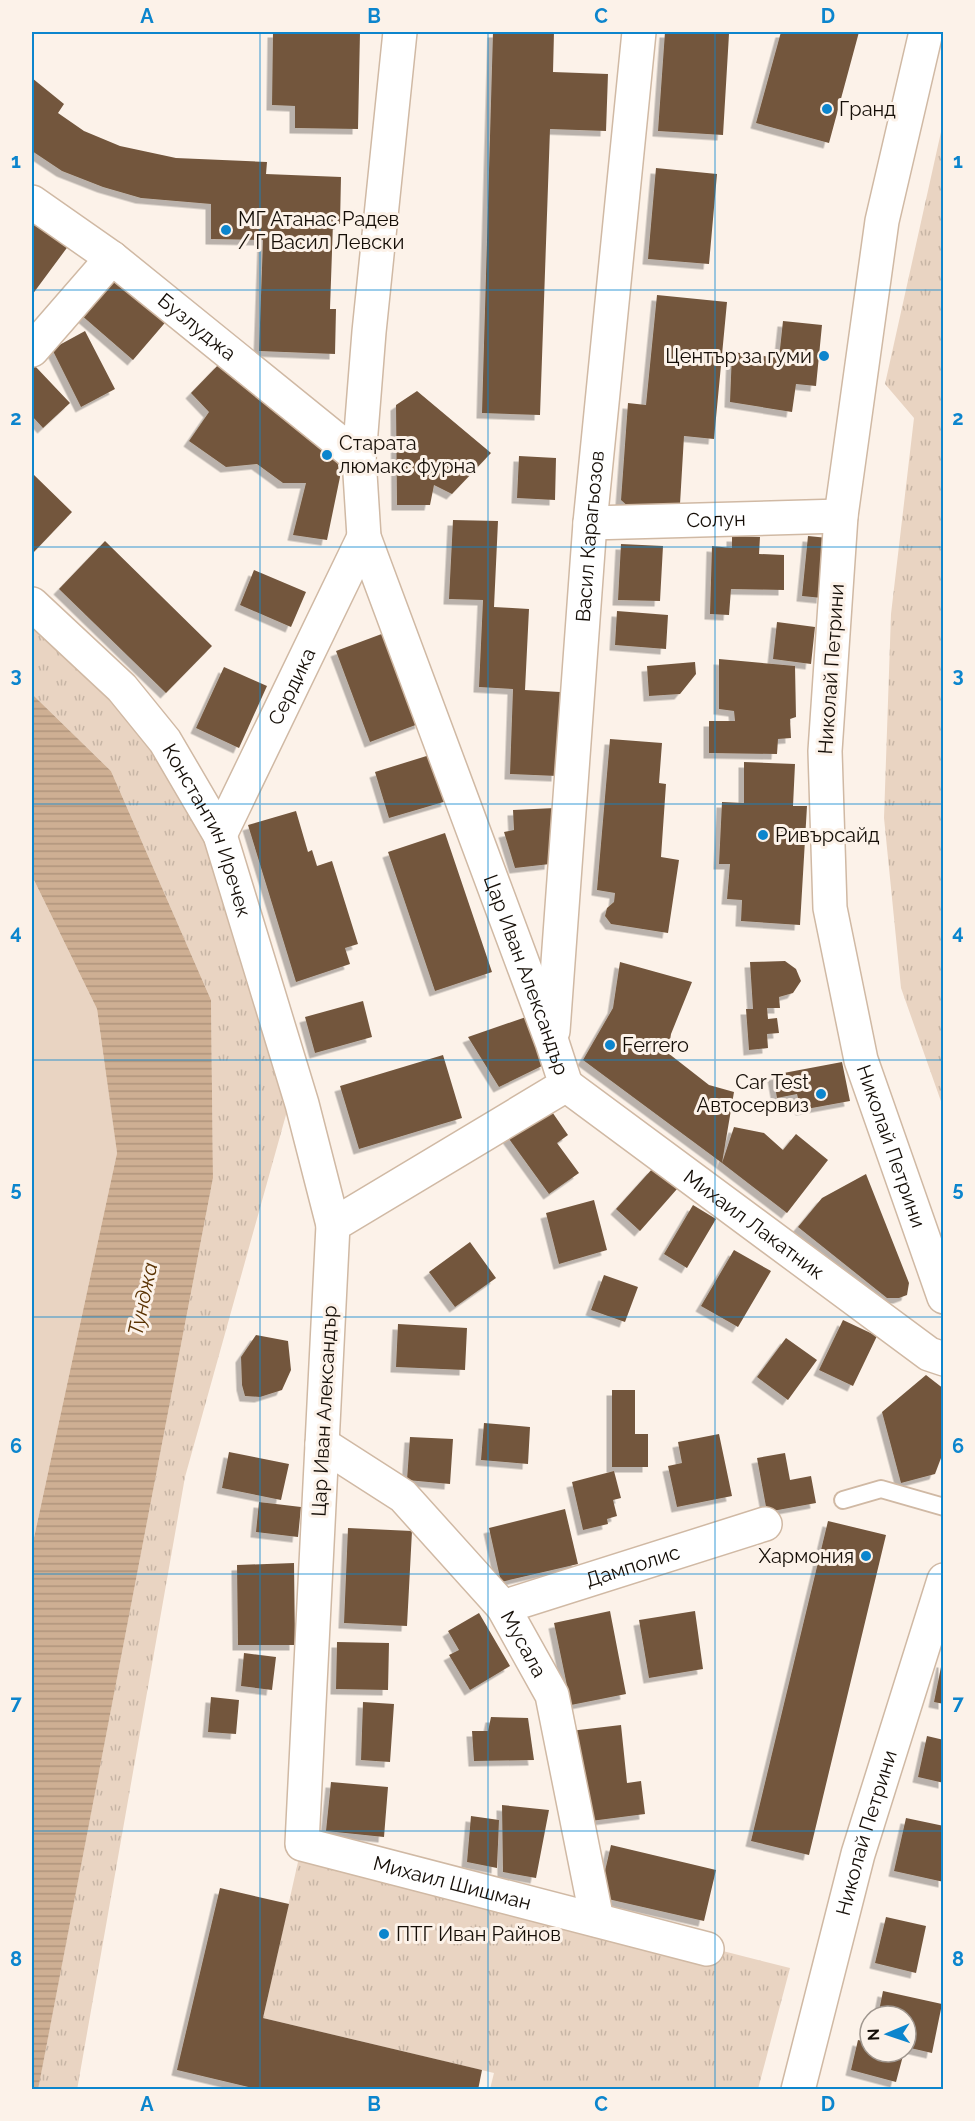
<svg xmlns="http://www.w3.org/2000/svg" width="975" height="2121" viewBox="0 0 975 2121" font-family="Raleway,sans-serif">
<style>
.grass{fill:url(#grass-tufts)}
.park{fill:#e9d4c2}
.water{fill:url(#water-rules)}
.building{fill:#73573e;filter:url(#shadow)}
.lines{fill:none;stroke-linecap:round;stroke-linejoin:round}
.lane-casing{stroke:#d0b9a4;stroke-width:20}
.street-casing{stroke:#d0b9a4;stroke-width:36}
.secondary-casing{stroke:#d0b9a4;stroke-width:36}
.lane{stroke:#fff;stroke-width:16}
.street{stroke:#fff;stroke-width:33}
.secondary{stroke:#fff;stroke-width:33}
.grid{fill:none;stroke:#0c85cd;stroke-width:1.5;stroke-opacity:0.55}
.poi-dot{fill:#0c85cd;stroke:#fcf2e9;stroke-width:2}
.labels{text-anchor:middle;stroke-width:6;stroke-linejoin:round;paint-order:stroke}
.poi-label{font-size:20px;fill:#150e07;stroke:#fcf2e9;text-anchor:start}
.street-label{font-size:20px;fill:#150e07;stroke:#fcf2e9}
.water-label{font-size:21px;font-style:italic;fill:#593100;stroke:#fcf2e9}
.neatline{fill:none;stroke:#0c85cd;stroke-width:2}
.grid-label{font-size:20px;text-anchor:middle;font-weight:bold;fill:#0c85cd}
</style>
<defs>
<pattern id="grass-tufts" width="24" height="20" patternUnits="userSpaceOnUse" patternTransform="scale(1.5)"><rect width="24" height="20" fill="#e9d4c2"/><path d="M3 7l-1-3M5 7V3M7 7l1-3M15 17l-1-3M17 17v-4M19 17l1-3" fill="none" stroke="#c7b5a5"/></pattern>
<pattern id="water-rules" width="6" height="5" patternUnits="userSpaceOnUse" patternTransform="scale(1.5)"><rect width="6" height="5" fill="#ceaf93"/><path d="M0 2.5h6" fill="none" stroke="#b0957d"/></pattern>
<filter id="shadow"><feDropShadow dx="-5.5" dy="5.5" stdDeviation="0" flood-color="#0004"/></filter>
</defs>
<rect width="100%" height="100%" fill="#fcf2e9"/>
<path class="grass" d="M 943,123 L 943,1107 L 901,988 L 884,818 L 891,614 L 914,418 L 885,384 Z
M 32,622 L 112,695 L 199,819 L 289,1104 L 185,1477 L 77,2090 L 38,2089 L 213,1178 L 211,1000 L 111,771 L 32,694 Z
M 302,1844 L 790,1968 L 758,2089 L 490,2089 L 494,2073 L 263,2018 Z"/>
<path class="park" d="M 32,876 L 97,1009 L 117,1153 L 32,1547 Z"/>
<path class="water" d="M 32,694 L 111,771 L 211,1000 L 213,1178 L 38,2090 L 32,2089 L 32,1547 L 117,1153 L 97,1009 L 32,876 Z"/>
<path class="building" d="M 273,32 L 360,32 L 358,129 L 295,128 L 295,106 L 272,105 Z
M 493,32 L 554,32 L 553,72 L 608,74 L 606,131 L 550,129 L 540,415 L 482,413 Z
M 665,32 L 729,34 L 723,135 L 658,131 Z
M 781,32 L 859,32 L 829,143 L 756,123 Z
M 32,78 L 64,104 L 58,113 L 84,131 L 120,146 L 176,158 L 267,162 L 266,174 L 341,177 L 340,224 L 333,223 L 330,309 L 336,309 L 335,354 L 259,351 L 263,240 L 211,239 L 211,204 L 141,198 L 103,187 L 62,171 L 32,151 Z
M 656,168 L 717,174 L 709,264 L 648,259 Z
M 32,218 L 69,245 L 32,295 Z
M 116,272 L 169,318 L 133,360 L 80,314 Z
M 657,295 L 727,302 L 714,439 L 684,436 L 680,504 L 631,509 L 621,500 L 628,403 L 646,405 Z
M 783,321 L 822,325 L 816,386 L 796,384 L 792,412 L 730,402 L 732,352 L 779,358 Z
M 85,331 L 115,389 L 81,407 L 52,349 Z
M 220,363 L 336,453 L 340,477 L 327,540 L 293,535 L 306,483 L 283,483 L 257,464 L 226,467 L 189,441 L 209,412 L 191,393 Z
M 35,366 L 70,403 L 43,428 L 32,416 L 32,370 Z
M 417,391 L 491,453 L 452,494 L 434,485 L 430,505 L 397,505 L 396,405 Z
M 519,456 L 556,458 L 555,500 L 517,498 Z
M 32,473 L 72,512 L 32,554 Z
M 453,520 L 498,521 L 494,607 L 529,609 L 525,690 L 560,692 L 557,776 L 510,774 L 513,689 L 479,687 L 483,600 L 449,599 Z
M 732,536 L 760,537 L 759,554 L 784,555 L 784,590 L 731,589 L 729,615 L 710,614 L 712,546 L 732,548 Z
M 808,536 L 828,538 L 822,598 L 802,596 Z
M 105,541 L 212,646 L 166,693 L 59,589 Z
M 621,544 L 663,546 L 660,601 L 618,600 Z
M 254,570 L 306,592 L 291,627 L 240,605 Z
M 617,611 L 668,615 L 666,649 L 615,645 Z
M 777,622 L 815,627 L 811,664 L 773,659 Z
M 387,632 L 421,723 L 370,742 L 336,651 Z
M 719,659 L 795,666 L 796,717 L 790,719 L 791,738 L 778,739 L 777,754 L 709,753 L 709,721 L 735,721 L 734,711 L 719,709 Z
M 695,662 L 696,674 L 680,694 L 649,696 L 647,666 Z
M 224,667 L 267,686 L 239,748 L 196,728 Z
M 610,739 L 662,743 L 659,783 L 666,784 L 661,857 L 679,860 L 668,933 L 611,924 L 605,916 L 607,908 L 614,902 L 615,893 L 597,890 Z
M 433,754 L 447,801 L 389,818 L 375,772 Z
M 744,762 L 795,764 L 793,806 L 807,806 L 800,925 L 741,921 L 742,900 L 727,899 L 730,864 L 719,864 L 722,802 L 744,803 Z
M 555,808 L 550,864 L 515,868 L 504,832 L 514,830 L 513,810 Z
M 296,811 L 308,852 L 312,850 L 317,866 L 332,861 L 358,944 L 345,948 L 350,964 L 296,982 L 248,825 Z
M 445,833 L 492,972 L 435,991 L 388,852 Z
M 785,961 L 796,969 L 801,981 L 793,993 L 779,997 L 780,1008 L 767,1008 L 768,1019 L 777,1018 L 779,1033 L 767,1034 L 768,1048 L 749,1050 L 746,1009 L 753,1009 L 750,962 Z
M 620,962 L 692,982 L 671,1034 L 668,1053 L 709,1085 L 734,1092 L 722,1163 L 734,1127 L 764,1133 L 783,1150 L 796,1134 L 828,1160 L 787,1213 L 722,1163 L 583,1060 L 613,1008 Z
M 363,1001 L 372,1037 L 315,1053 L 305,1017 Z
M 526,1017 L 546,1064 L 499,1087 L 468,1037 Z
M 443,1055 L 462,1118 L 359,1149 L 340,1086 Z
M 842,1062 L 850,1101 L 801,1110 L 797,1094 L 777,1098 L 773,1075 Z
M 548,1106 L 568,1135 L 557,1143 L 579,1173 L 549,1194 L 507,1136 Z
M 653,1168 L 677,1189 L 640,1231 L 616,1209 Z
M 866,1174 L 909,1283 L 907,1295 L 899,1298 L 887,1298 L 798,1227 L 822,1198 Z
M 594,1200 L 607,1250 L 559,1264 L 546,1213 Z
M 693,1205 L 716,1219 L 687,1268 L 664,1254 Z
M 470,1242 L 496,1278 L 455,1307 L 429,1272 Z
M 734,1250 L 771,1271 L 738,1327 L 701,1306 Z
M 604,1275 L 638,1287 L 625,1322 L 591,1310 Z
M 843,1320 L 877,1336 L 853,1386 L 819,1370 Z
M 398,1324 L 467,1328 L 465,1370 L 396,1367 Z
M 256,1335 L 288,1341 L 291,1370 L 282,1390 L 260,1397 L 245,1396 L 242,1385 L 241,1357 Z
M 786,1338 L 817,1360 L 788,1400 L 757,1377 Z
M 926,1375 L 944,1389 L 944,1450 L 935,1474 L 901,1483 L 882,1412 Z
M 612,1390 L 635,1390 L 635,1434 L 648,1434 L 648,1467 L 612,1467 Z
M 484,1423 L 530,1427 L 528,1464 L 481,1460 Z
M 719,1434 L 732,1496 L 677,1507 L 668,1466 L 682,1463 L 678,1442 Z
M 410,1437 L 453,1439 L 450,1484 L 407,1480 Z
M 229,1452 L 289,1464 L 281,1500 L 222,1488 Z
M 785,1453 L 790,1480 L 811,1476 L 816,1503 L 767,1512 L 757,1458 Z
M 614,1471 L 621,1498 L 613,1500 L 617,1516 L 607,1519 L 608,1524 L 583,1530 L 572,1482 Z
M 259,1502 L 301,1507 L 298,1537 L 256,1532 Z
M 565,1509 L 578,1564 L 501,1582 L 489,1528 Z
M 828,1521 L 886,1535 L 809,1855 L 751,1841 Z
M 348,1528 L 412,1531 L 407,1626 L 344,1623 Z
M 294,1563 L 295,1645 L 238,1645 L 237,1565 Z
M 610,1611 L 626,1694 L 571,1705 L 554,1623 Z
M 695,1611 L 703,1669 L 649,1678 L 639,1620 Z
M 479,1613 L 510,1666 L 470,1690 L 449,1655 L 459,1650 L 448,1631 Z
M 337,1642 L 389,1643 L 388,1690 L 336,1689 Z
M 244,1653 L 276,1657 L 272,1690 L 241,1686 Z
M 942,1662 L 944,1662 L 944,1704 L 934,1702 Z
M 211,1697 L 239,1700 L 236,1734 L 208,1732 Z
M 363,1702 L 394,1704 L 390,1762 L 361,1760 Z
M 491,1717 L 528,1718 L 534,1760 L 474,1761 L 472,1731 L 488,1731 Z
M 621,1725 L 627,1783 L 641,1781 L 645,1814 L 583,1822 L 570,1731 Z
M 927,1736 L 944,1740 L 944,1783 L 918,1777 Z
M 331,1782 L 388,1787 L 384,1837 L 326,1831 Z
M 502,1805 L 549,1810 L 536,1878 L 503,1872 Z
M 471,1816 L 499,1820 L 497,1868 L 467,1862 Z
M 906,1818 L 944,1826 L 944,1882 L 894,1871 Z
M 611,1845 L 716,1870 L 704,1921 L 599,1897 Z
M 220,1888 L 289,1904 L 263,2018 L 482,2070 L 478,2090 L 261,2090 L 177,2070 Z
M 886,1917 L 926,1926 L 916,1973 L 875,1963 Z
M 883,1991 L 942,2004 L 932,2053 L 906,2047 L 906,2016 L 878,2016 Z
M 858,2040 L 870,2043 L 870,2052 L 904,2052 L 896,2082 L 851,2070 Z"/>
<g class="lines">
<defs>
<path id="lane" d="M 843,1500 L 881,1489 L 944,1507"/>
<g id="street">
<path id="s1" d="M 400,32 L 369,332 L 359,458 L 364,537 L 552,1042 L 566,1085 L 333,1225 L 302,1844 L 707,1949"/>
<path id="s2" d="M 32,202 L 112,258 L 359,458"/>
<path d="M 32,350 L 112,258"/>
<path id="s3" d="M 590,523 L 841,516"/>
<path id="s4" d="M 32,604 L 122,688 L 165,741 L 220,835 L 302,1104 L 333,1225"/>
<path id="s5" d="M 220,835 L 364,537"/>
<path id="s6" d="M 553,1031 L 590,523 L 639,32"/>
<path id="s7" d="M 566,1085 L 929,1354 L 944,1359"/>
<path id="s8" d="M 322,1444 L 403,1496 L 503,1607 L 552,1695 L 597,1920"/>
<path id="s9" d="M 503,1607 L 765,1524"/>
<path id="s10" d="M 798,2090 L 858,1854 L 944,1580"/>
</g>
<g id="secondary">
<path id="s11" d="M 926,32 L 882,221 L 841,516 L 825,751 L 830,908 L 861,1060 L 944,1297"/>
</g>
</defs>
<use href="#lane" class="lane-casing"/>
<use href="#street" class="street-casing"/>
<use href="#secondary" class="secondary-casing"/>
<use href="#lane" class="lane"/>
<use href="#street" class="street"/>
<use href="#secondary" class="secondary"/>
</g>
<path class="grid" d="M 260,32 L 260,2090M 488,32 L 488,2090M 715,32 L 715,2090M 32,290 L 944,290M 32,547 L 944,547M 32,804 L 944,804M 32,1060 L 944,1060M 32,1317 L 944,1317M 32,1574 L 944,1574M 32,1831 L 944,1831"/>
<g class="poi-dot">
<circle cx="827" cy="109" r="6"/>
<circle cx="226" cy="230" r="6"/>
<circle cx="824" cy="356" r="6"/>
<circle cx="327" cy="455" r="6"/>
<circle cx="763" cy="835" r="6"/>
<circle cx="610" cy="1045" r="6"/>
<circle cx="821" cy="1094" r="6"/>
<circle cx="866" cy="1556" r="6"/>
<circle cx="384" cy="1934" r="6"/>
</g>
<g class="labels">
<g class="poi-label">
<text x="839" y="116">Гранд</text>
<text x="238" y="226">МГ Атанас Радев<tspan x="238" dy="23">/ Г Васил Левски</tspan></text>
<text x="812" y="363" text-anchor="end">Център за гуми</text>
<text x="339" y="450">Старата<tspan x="339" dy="23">люмакс фурна</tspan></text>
<text x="775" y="842">Ривърсайд</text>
<text x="622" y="1052">Ferrero</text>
<text x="809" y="1089" text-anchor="end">Car Test<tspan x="809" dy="23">Автосервиз</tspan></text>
<text x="854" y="1563" text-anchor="end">Хармония</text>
<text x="396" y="1941">ПТГ Иван Райнов</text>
</g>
<g class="street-label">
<text dy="7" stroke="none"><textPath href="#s2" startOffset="207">Бузлуджа</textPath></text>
<text dy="7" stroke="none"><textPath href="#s3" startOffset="126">Солун</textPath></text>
<text dy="7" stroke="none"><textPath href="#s6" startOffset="496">Васил Карагьозов</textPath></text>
<text transform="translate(831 669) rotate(-86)" y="7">Николай Петрини</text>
<text dy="7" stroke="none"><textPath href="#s5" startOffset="165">Сердика</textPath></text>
<text dy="7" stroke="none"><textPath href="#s4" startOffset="291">Константин Иречек</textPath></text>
<text dy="7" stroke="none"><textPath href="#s1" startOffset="974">Цар Иван Александър</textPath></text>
<text dy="7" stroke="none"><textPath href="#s11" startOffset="1131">Николай Петрини</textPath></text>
<text dy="7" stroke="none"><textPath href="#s7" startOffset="234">Михаил Лакатник</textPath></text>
<text transform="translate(324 1411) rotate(-87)" y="7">Цар Иван Александър</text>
<text dy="7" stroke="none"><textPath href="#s9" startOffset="136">Дамполис</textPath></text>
<text dy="7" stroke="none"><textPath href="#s8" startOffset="288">Мусала</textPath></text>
<text dy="7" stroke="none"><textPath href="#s10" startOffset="266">Николай Петрини</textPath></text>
<text dy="7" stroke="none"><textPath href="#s1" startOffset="2138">Михаил Шишман</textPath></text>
</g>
<g class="water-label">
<text transform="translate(143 1299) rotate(-78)" y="7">Тунджа</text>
</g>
</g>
<rect width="975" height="2121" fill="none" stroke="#fcf2e9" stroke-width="66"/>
<g transform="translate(888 2034) rotate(268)"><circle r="28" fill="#fcf2e9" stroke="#a0978f" stroke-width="1.5"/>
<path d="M0-4.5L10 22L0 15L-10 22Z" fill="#0c85cd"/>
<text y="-9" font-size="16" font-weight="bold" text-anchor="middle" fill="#150e07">N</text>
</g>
<rect x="33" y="33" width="909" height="2055" class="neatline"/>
<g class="grid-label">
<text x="147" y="23">A</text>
<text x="374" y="23">B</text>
<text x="601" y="23">C</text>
<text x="828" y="23">D</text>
<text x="16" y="168">1</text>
<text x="958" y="168">1</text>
<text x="16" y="425">2</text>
<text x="958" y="425">2</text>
<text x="16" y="682">3</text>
<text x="958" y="682">3</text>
<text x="16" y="939">4</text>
<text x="958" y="939">4</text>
<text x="16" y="1196">5</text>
<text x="958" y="1196">5</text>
<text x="16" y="1453">6</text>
<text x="958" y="1453">6</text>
<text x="16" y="1710">7</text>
<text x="958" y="1710">7</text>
<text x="16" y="1966">8</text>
<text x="958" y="1966">8</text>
<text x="147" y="2111">A</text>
<text x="374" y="2111">B</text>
<text x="601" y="2111">C</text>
<text x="828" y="2111">D</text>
</g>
</svg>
